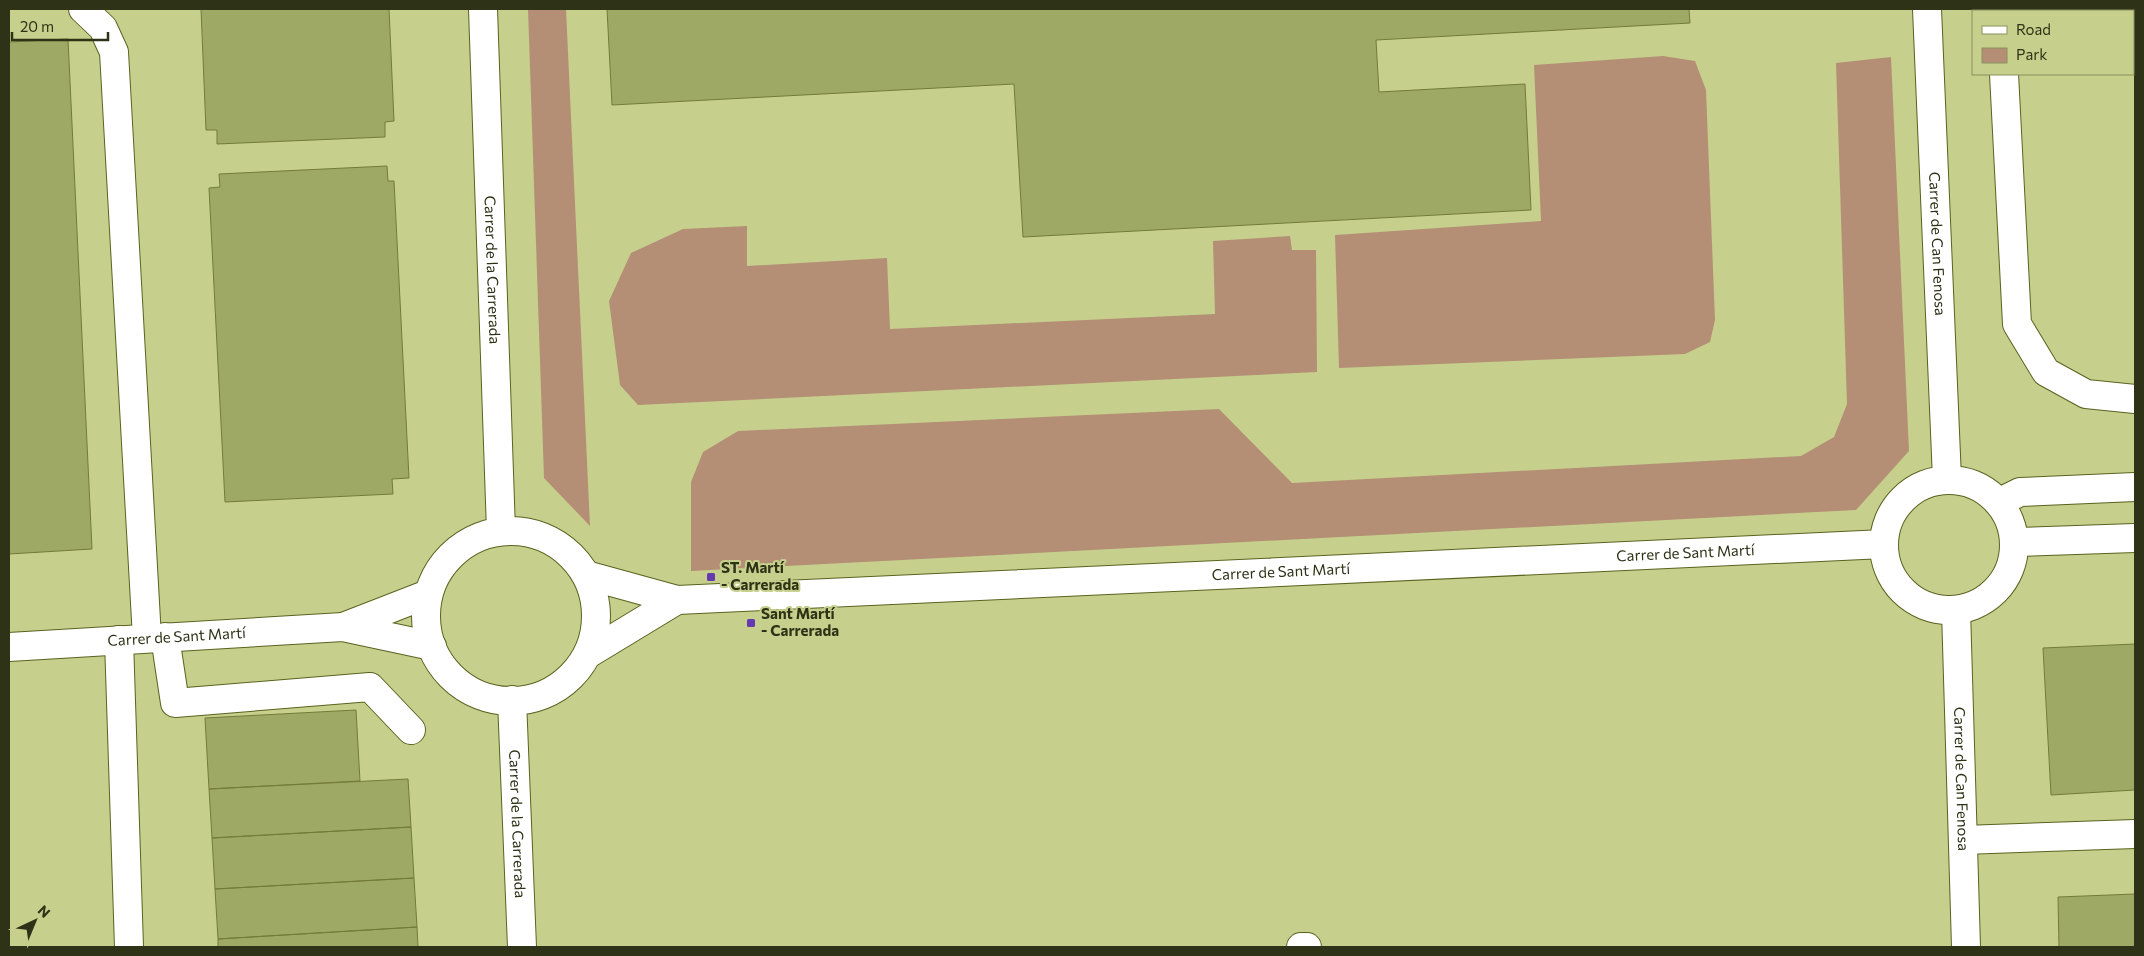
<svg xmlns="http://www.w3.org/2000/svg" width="2144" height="956" viewBox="0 0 2144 956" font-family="Commissioner,sans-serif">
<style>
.green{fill:#b48f76}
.building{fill:#9fa966;stroke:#737b3a}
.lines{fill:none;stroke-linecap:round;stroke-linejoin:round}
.minor-casing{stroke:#5a621f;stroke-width:30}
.minor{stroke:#fff;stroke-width:28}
.poi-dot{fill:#653ab1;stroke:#c6d08c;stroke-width:2}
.labels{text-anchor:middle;stroke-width:4;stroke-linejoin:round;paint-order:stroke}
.street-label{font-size:15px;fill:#2e3216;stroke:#c6d08c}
.poi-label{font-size:15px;font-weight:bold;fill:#2e3216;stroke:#c6d08c;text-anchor:start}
</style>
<rect width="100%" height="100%" fill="#c6d08c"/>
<path class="green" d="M 528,9 L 566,9 L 590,526 L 544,478 Z
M 1663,56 L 1695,61 L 1706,90 L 1715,320 L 1710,342 L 1685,354 L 1339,368 L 1335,235 L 1541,221 L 1534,65 Z
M 1891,57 L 1909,451 L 1856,510 L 691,571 L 691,482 L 703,452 L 738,431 L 1219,409 L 1292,483 L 1801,456 L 1834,437 L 1847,404 L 1836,63 Z
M 747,226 L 747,266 L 887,258 L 890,329 L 1215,314 L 1213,241 L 1290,236 L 1292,250 L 1316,250 L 1317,372 L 638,405 L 620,385 L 609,301 L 631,253 L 683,229 Z"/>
<path class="building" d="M 201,9 L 389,9 L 394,121 L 385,122 L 385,137 L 217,144 L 217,130 L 206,130 Z
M 607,9 L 1689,9 L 1690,23 L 1376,40 L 1379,92 L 1525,84 L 1531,210 L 1023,237 L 1014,84 L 612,105 Z
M 68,39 L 92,549 L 9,554 L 9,42 Z
M 387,166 L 388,181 L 394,181 L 409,478 L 392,479 L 393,494 L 225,502 L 209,188 L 220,187 L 219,174 Z
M 2135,644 L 2135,790 L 2051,795 L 2043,648 Z
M 356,710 L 360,781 L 209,789 L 205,718 Z
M 408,779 L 411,827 L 212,838 L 209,789 Z
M 411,827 L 414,878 L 215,889 L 212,838 Z
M 414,878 L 417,927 L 218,939 L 215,889 Z
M 2135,894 L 2135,947 L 2059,947 L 2058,897 Z
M 417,927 L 418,947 L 218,947 L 218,939 Z"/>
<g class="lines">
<defs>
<g id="minor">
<path d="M 83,9 L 103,28 L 114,52 L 147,638"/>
<path id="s1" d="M 483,9 L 501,531"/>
<path id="s2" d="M 1927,9 L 1947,479"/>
<path d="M 2001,9 L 2001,11"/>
<path d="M 2004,74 L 2017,324 L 2046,372 L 2086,394 L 2135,399"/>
<circle cx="1949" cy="545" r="65"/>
<path d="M 2000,502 L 2020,492 L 2135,487"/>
<circle cx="511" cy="616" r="85"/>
<path d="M 2016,542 L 2135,538"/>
<path id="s3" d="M 586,575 L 677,600 L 1884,544"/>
<path id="s4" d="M 1956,610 L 1966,947"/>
<path d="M 343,627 L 428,594"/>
<path d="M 165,637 L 175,703 L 370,687 L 411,730"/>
<path d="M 119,640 L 129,947"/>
<path id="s5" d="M 9,647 L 343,627 L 432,646"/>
<path d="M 588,654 L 677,600"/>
<path id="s6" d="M 512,700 L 522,947"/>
<path d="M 1963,840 L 2135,834"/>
<path d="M 1301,947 L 1307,947"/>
</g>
</defs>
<use href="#minor" class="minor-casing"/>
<use href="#minor" class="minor"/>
</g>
<g class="poi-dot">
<rect x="706" y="572" width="10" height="10" rx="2.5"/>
<rect x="746" y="618" width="10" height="10" rx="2.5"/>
</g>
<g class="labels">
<g class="street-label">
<text dy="5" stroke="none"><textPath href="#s2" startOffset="235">Carrer de Can Fenosa</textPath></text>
<text dy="5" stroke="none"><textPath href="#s1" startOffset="261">Carrer de la Carrerada</textPath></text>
<text dy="5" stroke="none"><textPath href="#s3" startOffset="1104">Carrer de Sant Martí</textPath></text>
<text dy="5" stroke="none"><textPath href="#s3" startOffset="699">Carrer de Sant Martí</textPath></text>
<text dy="5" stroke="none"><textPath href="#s5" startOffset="168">Carrer de Sant Martí</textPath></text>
<text dy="5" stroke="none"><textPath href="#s4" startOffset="169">Carrer de Can Fenosa</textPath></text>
<text dy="5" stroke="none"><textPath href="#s6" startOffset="124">Carrer de la Carrerada</textPath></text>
</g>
<g class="poi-label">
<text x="721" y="573">ST. Martí<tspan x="721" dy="17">- Carrerada</tspan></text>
<text x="761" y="619">Sant Martí<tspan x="761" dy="17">- Carrerada</tspan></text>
</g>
</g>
<rect width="2144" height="956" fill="none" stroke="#2e3216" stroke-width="20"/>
<rect x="1972" y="10" width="162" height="65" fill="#c6d08c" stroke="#89915d"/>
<rect x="1982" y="26" width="25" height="8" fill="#ffffff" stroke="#89915d"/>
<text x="2016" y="35" font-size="15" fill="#2e3216">Road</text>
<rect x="1982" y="48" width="25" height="15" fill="#b48f76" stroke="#89915d"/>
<text x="2016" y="60" font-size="15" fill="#2e3216">Park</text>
<g transform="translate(35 921) rotate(44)" stroke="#c6d08c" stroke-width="4" paint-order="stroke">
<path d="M0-4L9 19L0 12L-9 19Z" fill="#2e3216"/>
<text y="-8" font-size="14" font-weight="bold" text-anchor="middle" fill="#2e3216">N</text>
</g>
<path d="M12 32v8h96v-8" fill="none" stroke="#2e3216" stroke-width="2.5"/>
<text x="20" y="32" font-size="15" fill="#2e3216" stroke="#c6d08c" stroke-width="4" paint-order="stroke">20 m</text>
</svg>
